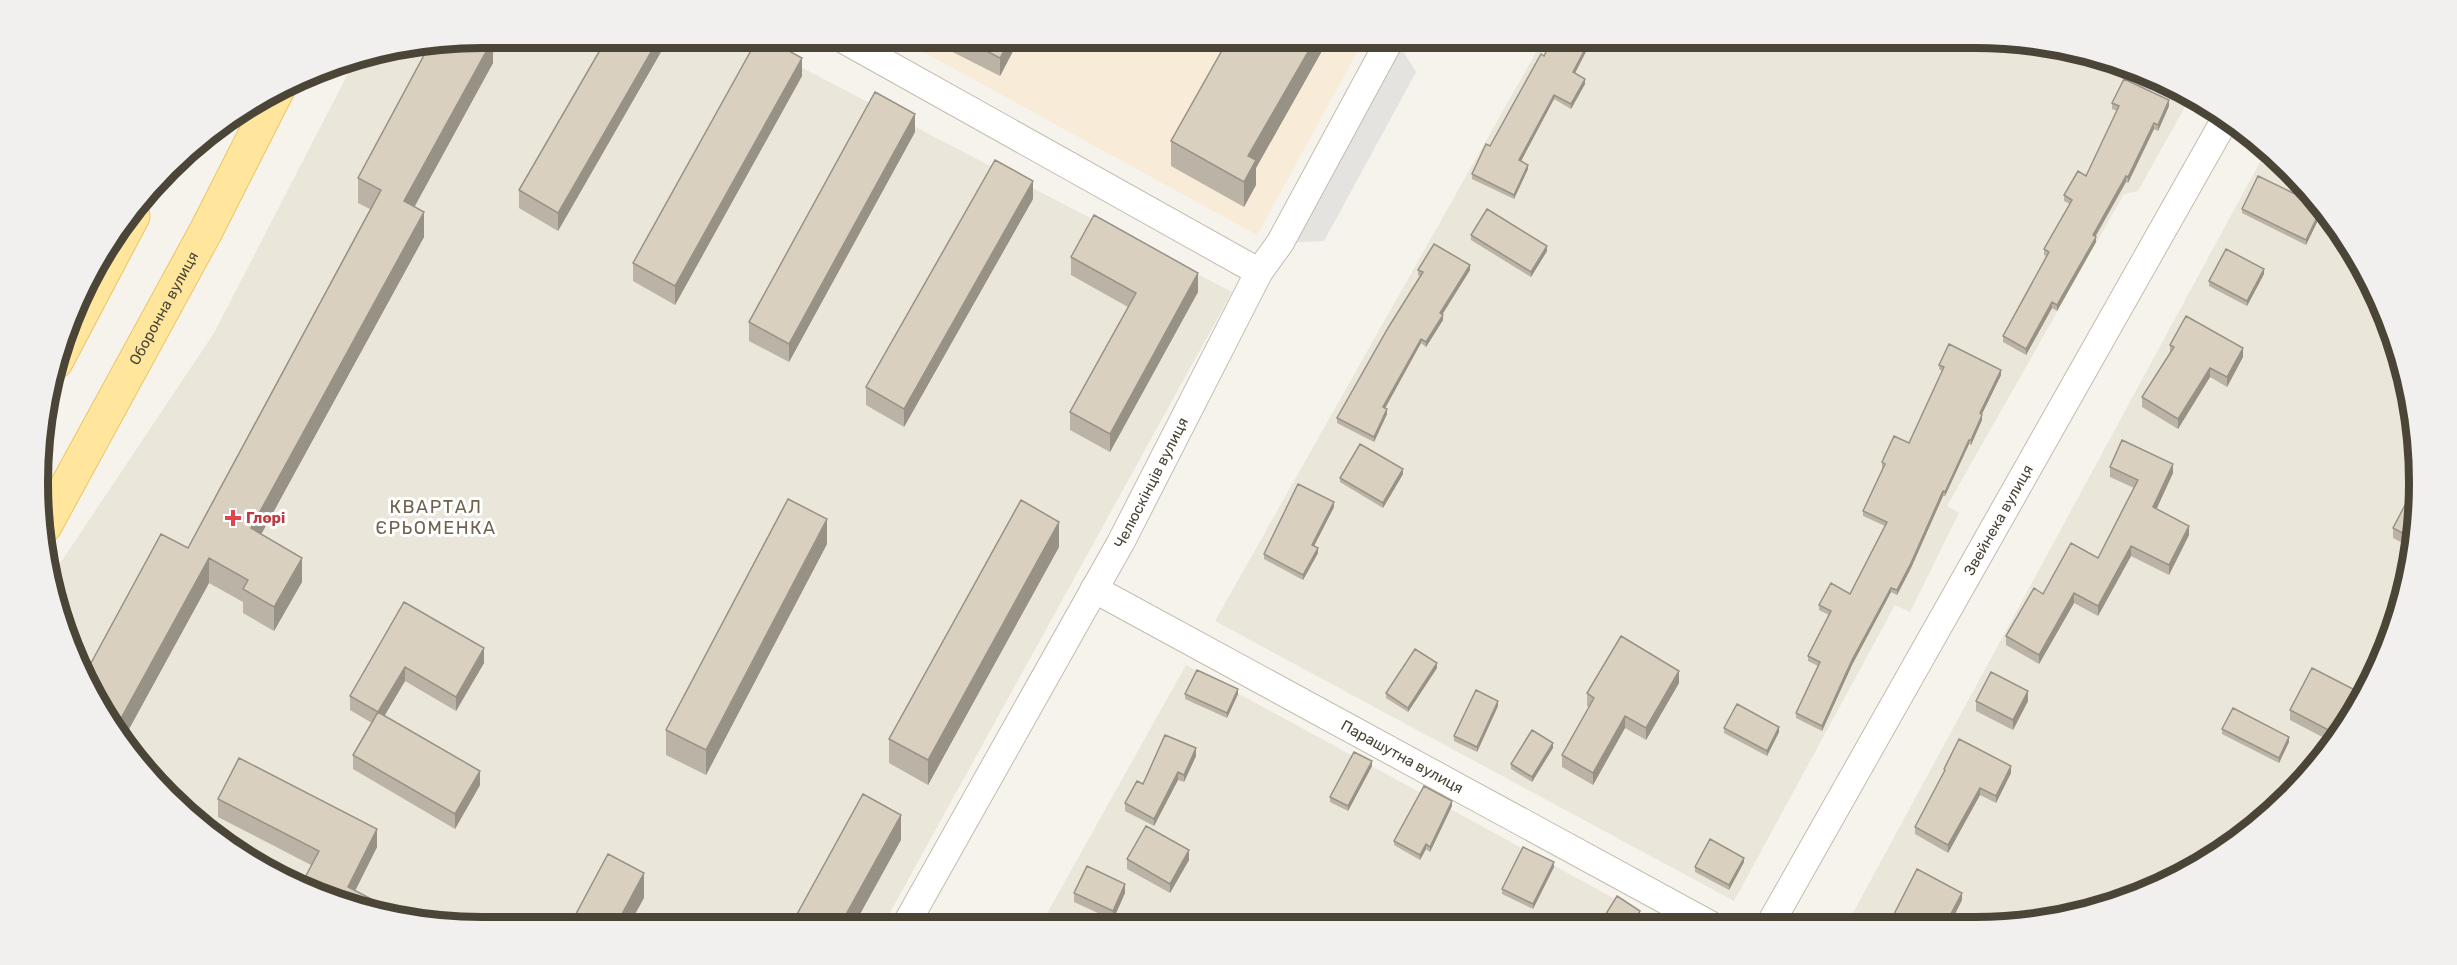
<svg xmlns="http://www.w3.org/2000/svg" width="2457" height="965" viewBox="0 0 2457 965" font-family="Rubik,sans-serif">
<style>
.residential{fill:#eae6d9}
.commercial{fill:#f8ebd7}
.parking{fill:#e5e3e0}
.lines{fill:none;stroke-linecap:round;stroke-linejoin:round}
.minor-casing{stroke:#c3bcad;stroke-width:29}
.major-casing{stroke:#eac666;stroke-width:35}
.minor{stroke:#fff;stroke-width:27}
.major{stroke:#ffe69c;stroke-width:33}
.wall{fill:#bbb3a5}
.shaded-wall{fill:#989286}
.building{fill:#d9d0c0;stroke:#989286;stroke-width:1.5}
.health-dot{fill:#e0444e;stroke:#fff;stroke-width:2}
.labels{text-anchor:middle;stroke-width:6;stroke-linejoin:round;paint-order:stroke}
.street-label{font-size:15px;fill:#4b4538;stroke:#fff}
.health-label{font-size:15px;font-weight:bold;fill:#be3a42;stroke:#fff;text-anchor:start}
.quarter-label{font-size:18px;letter-spacing:1.5px;fill:#6f634f;stroke:#fff}
.rim{fill:none;stroke:#4b4538;stroke-width:8}
</style>
<rect width="100%" height="100%" fill="#f6f3ec"/>
<path class="residential" d="M 483,38 L 745,38 L 1232,292 L 882,927 L 482,927 L 367,912 L 286,882 L 212,836 L 112,729 L 71,652 L 49,580 L 214,333 L 356,58 Z
M 1544,38 L 1975,38 L 2090,53 L 2172,84 L 2191,96 L 2138,191 L 2124,194 L 1947,506 L 1959,513 L 1910,612 L 1895,605 L 1734,901 L 1215,621 Z
M 2267,149 L 2309,189 L 2360,260 L 2396,340 L 2416,425 L 2419,512 L 2404,598 L 2360,705 L 2268,817 L 2171,882 L 2033,924 L 1847,924 Z
M 1186,665 L 1663,925 L 1040,926 Z"/>
<path class="commercial" d="M 898,38 L 1365,38 L 1257,235 Z"/>
<path class="parking" d="M 1395,38 L 1416,72 L 1324,241 L 1280,243 Z"/>
<g class="lines">
<defs>
<g id="minor">
<path d="M 841,38 L 1259,272"/>
<path id="s1" d="M 1094,589 L 1709,924"/>
<path id="s2" d="M 1770,924 L 2226,118"/>
<path id="s3" d="M 905,926 L 1121,542 L 1259,272 L 1280,243 L 1391,38"/>
</g>
<g id="major">
<path d="M 56,362 L 133,216"/>
<path id="s4" d="M 45,526 L 206,231 L 278,89"/>
</g>
</defs>
<use href="#minor" class="minor-casing"/>
<use href="#major" class="major-casing"/>
<use href="#minor" class="minor"/>
<use href="#major" class="major"/>
</g>
<path class="wall" d="M 607,38 L 669,38 L 558,231 L 519,208 L 519,190 Z
M 925,38 L 1020,38 L 1000,76 Z
M 1327,38 L 1327,42 L 1256,168 L 1256,185 L 1244,207 L 1171,166 L 1171,141 Z
M 1593,38 L 1575,73 L 1585,84 L 1571,109 L 1554,99 L 1521,161 L 1528,169 L 1514,199 L 1472,179 L 1472,174 L 1490,146 L 1544,56 Z
M 493,53 L 493,63 L 414,207 L 424,237 L 261,534 L 302,582 L 274,631 L 243,613 L 243,602 L 209,583 L 123,740 L 112,729 L 188,548 L 370,209 L 358,203 L 358,178 Z
M 802,76 L 675,305 L 633,281 L 633,263 Z
M 2112,103 L 2169,106 L 2158,131 L 2154,129 L 2128,183 L 2126,182 L 2096,236 L 2096,242 L 2057,311 L 2052,308 L 2026,355 L 2003,342 L 2003,336 L 2047,256 L 2044,255 L 2044,249 L 2070,204 L 2064,201 L 2064,195 L 2086,176 L 2117,111 L 2112,109 Z
M 915,132 L 789,362 L 749,341 L 749,322 Z
M 1033,199 L 904,427 L 866,405 L 866,387 Z
M 2242,209 L 2322,212 L 2306,245 L 2242,213 Z
M 1471,235 L 1547,251 L 1531,277 L 1471,240 Z
M 1071,257 L 1198,292 L 1110,452 L 1070,430 L 1070,412 L 1128,307 L 1071,275 Z
M 1418,270 L 1470,270 L 1442,315 L 1443,320 L 1426,347 L 1421,343 L 1385,408 L 1387,414 L 1374,442 L 1337,423 L 1337,418 L 1420,276 L 1418,275 Z
M 2264,274 L 2247,306 L 2209,286 L 2209,281 Z
M 2170,345 L 2243,357 L 2227,387 L 2210,377 L 2178,429 L 2142,407 L 2142,397 L 2170,354 Z
M 1939,365 L 2001,375 L 1982,414 L 1982,420 L 1971,445 L 1969,444 L 1945,496 L 1943,496 L 1911,568 L 1897,595 L 1891,592 L 1852,665 L 1822,731 L 1796,718 L 1796,713 L 1818,666 L 1808,661 L 1808,656 L 1829,615 L 1819,610 L 1819,605 L 1850,594 L 1885,526 L 1863,516 L 1863,511 L 1883,468 L 1882,467 L 1882,462 L 1909,443 L 1942,371 L 1939,369 Z
M 2110,467 L 2173,473 L 2156,509 L 2189,535 L 2169,575 L 2131,556 L 2098,616 L 2074,603 L 2039,664 L 2006,645 L 2006,636 L 2043,594 L 2098,558 L 2134,488 L 2110,477 Z
M 1403,474 L 1383,508 L 1340,482 L 1340,478 Z
M 1334,507 L 1314,546 L 1318,553 L 1303,580 L 1264,559 L 1264,554 Z
M 2419,512 L 2412,548 L 2393,538 L 2393,528 Z
M 827,544 L 706,775 L 666,755 L 666,730 Z
M 1059,547 L 928,785 L 889,763 L 889,739 Z
M 404,602 L 484,663 L 456,711 L 405,681 L 384,716 L 480,785 L 455,829 L 353,769 L 353,755 L 372,723 L 350,710 L 350,696 Z
M 1437,668 L 1408,712 L 1386,698 L 1386,693 Z
M 1679,683 L 1646,740 L 1625,728 L 1593,785 L 1562,767 L 1562,755 L 1589,707 L 1587,706 L 1587,693 Z
M 1185,694 L 1238,694 L 1227,718 L 1185,699 Z
M 1976,701 L 2028,701 L 2013,730 L 1976,711 Z
M 2359,702 L 2352,715 L 2330,741 L 2290,720 L 2290,710 Z
M 1498,706 L 1477,752 L 1454,741 L 1454,736 Z
M 1724,728 L 1779,732 L 1767,756 L 1724,733 Z
M 2222,729 L 2289,742 L 2279,763 L 2222,734 Z
M 1553,748 L 1532,782 L 1511,769 L 1511,764 Z
M 1196,756 L 1184,782 L 1178,780 L 1154,826 L 1125,811 L 1125,803 L 1143,784 Z
M 1372,766 L 1348,811 L 1330,802 L 1330,797 Z
M 1944,769 L 2011,773 L 1996,803 L 1980,795 L 1948,853 L 1915,834 L 1915,827 L 1944,773 Z
M 218,799 L 377,847 L 355,891 L 367,912 L 311,865 L 218,817 Z
M 1452,806 L 1430,852 L 1426,849 L 1420,860 L 1394,845 L 1394,841 Z
M 1127,859 L 1189,860 L 1170,893 L 1127,869 Z
M 1744,862 L 1729,890 L 1695,872 L 1695,867 Z
M 1554,867 L 1533,909 L 1502,894 L 1502,889 Z
M 1074,893 L 1125,893 L 1113,920 L 1074,902 Z
M 1962,900 L 1950,924 L 1889,924 Z"/>
<path class="shaded-wall" d="M 489,38 L 501,38 L 493,53 L 493,63 L 404,226 L 404,201 Z
M 659,38 L 669,38 L 558,231 L 558,213 Z
M 1011,38 L 1020,38 L 1000,76 L 1000,58 Z
M 1316,38 L 1327,38 L 1327,42 L 1256,168 L 1256,185 L 1244,207 L 1244,182 L 1248,156 Z
M 1591,38 L 1593,38 L 1573,77 L 1573,72 Z
M 802,58 L 802,76 L 675,305 L 675,286 Z
M 1585,79 L 1585,84 L 1571,109 L 1571,104 Z
M 1554,95 L 1554,99 L 1519,165 L 1519,160 Z
M 2169,100 L 2169,106 L 2158,131 L 2158,125 Z
M 915,114 L 915,132 L 789,362 L 789,344 Z
M 2154,123 L 2154,129 L 2128,183 L 2128,177 Z
M 1528,165 L 1528,169 L 1514,199 L 1514,195 Z
M 2126,176 L 2126,182 L 2093,240 L 2093,235 Z
M 1033,181 L 1033,199 L 904,427 L 904,409 Z
M 2322,207 L 2322,212 L 2306,245 L 2306,240 Z
M 424,212 L 424,237 L 251,553 L 251,528 Z
M 2096,237 L 2096,242 L 2057,311 L 2057,305 Z
M 1547,246 L 1547,251 L 1531,277 L 1531,272 Z
M 1470,265 L 1470,270 L 1440,318 L 1440,313 Z
M 2264,269 L 2264,274 L 2247,306 L 2247,301 Z
M 1198,273 L 1198,292 L 1110,452 L 1110,434 Z
M 2052,302 L 2052,308 L 2026,355 L 2026,349 Z
M 1443,315 L 1443,320 L 1426,347 L 1426,342 Z
M 1421,339 L 1421,343 L 1383,412 L 1383,407 Z
M 2243,348 L 2243,357 L 2227,387 L 2227,377 Z
M 2210,368 L 2210,377 L 2178,429 L 2178,419 Z
M 2001,370 L 2001,375 L 1980,418 L 1980,413 Z
M 1387,409 L 1387,414 L 1374,442 L 1374,437 Z
M 1982,415 L 1982,420 L 1971,445 L 1971,440 Z
M 1969,440 L 1969,444 L 1945,496 L 1945,492 Z
M 2173,464 L 2173,473 L 2153,517 L 2153,507 Z
M 1403,469 L 1403,474 L 1383,508 L 1383,503 Z
M 1943,491 L 1943,496 L 1911,568 L 1897,595 L 1897,590 Z
M 1334,502 L 1334,507 L 1312,550 L 1312,545 Z
M 827,519 L 827,544 L 706,775 L 706,750 Z
M 1059,522 L 1059,547 L 928,785 L 928,760 Z
M 2189,526 L 2189,535 L 2169,575 L 2169,565 Z
M 2131,546 L 2131,556 L 2098,616 L 2098,606 Z
M 1318,548 L 1318,553 L 1303,580 L 1303,575 Z
M 209,558 L 209,583 L 123,740 L 114,731 Z
M 302,558 L 302,582 L 274,631 L 274,607 Z
M 1891,588 L 1891,592 L 1852,665 L 1822,731 L 1822,726 L 1852,660 Z
M 2074,593 L 2074,603 L 2039,664 L 2039,655 Z
M 484,648 L 484,663 L 456,711 L 456,697 Z
M 1437,663 L 1437,668 L 1408,712 L 1408,708 Z
M 405,667 L 405,681 L 378,727 L 378,712 Z
M 1679,671 L 1679,683 L 1646,740 L 1646,728 Z
M 1238,689 L 1238,694 L 1227,718 L 1227,713 Z
M 2028,691 L 2028,701 L 2013,730 L 2013,720 Z
M 2359,692 L 2359,702 L 2352,715 L 2338,732 Z
M 1498,701 L 1498,706 L 1477,752 L 1477,747 Z
M 1625,716 L 1625,728 L 1593,785 L 1593,773 Z
M 1779,727 L 1779,732 L 1767,756 L 1767,751 Z
M 2289,737 L 2289,742 L 2279,763 L 2279,758 Z
M 1553,743 L 1553,748 L 1532,782 L 1532,777 Z
M 1196,748 L 1196,756 L 1184,782 L 1184,775 Z
M 1372,761 L 1372,766 L 1348,811 L 1348,806 Z
M 2011,766 L 2011,773 L 1996,803 L 1996,796 Z
M 480,771 L 480,785 L 455,829 L 455,814 Z
M 1178,772 L 1178,780 L 1154,826 L 1154,819 Z
M 1980,788 L 1980,795 L 1948,853 L 1948,845 Z
M 1452,801 L 1452,806 L 1430,852 L 1430,847 Z
M 901,815 L 901,840 L 853,927 L 839,927 Z
M 377,829 L 377,847 L 348,905 L 348,887 Z
M 1426,844 L 1426,849 L 1420,860 L 1420,855 Z
M 1189,850 L 1189,860 L 1170,893 L 1170,884 Z
M 1744,858 L 1744,862 L 1729,890 L 1729,885 Z
M 1554,862 L 1554,867 L 1533,909 L 1533,904 Z
M 644,873 L 644,898 L 628,927 L 615,927 Z
M 1125,884 L 1125,893 L 1113,920 L 1113,911 Z
M 1962,893 L 1962,900 L 1950,924 L 1946,924 Z
M 1640,911 L 1640,916 L 1635,925 L 1632,925 Z"/>
<path class="building" d="M 483,38 L 491,38 L 493,39 L 404,201 L 424,212 L 251,528 L 302,558 L 274,607 L 243,589 L 248,580 L 209,558 L 114,731 L 84,676 L 161,534 L 188,548 L 381,190 L 358,178 L 429,46 Z
M 607,38 L 659,38 L 558,213 L 519,190 Z
M 758,38 L 765,38 L 802,58 L 675,286 L 633,263 Z
M 961,38 L 1011,38 L 1000,58 Z
M 1229,38 L 1316,38 L 1248,156 L 1256,160 L 1244,182 L 1171,141 Z
M 1553,38 L 1591,38 L 1573,72 L 1585,79 L 1571,104 L 1554,95 L 1519,160 L 1528,165 L 1514,195 L 1472,174 L 1486,144 L 1490,146 L 1541,54 L 1544,56 Z
M 2124,79 L 2169,100 L 2158,125 L 2154,123 L 2128,177 L 2126,176 L 2093,235 L 2096,237 L 2057,305 L 2052,302 L 2026,349 L 2003,336 L 2049,252 L 2044,249 L 2072,200 L 2064,195 L 2078,171 L 2086,176 L 2119,106 L 2112,103 Z
M 875,92 L 915,114 L 789,344 L 749,322 Z
M 995,160 L 1033,181 L 904,409 L 866,387 Z
M 2258,176 L 2322,207 L 2306,240 L 2242,209 Z
M 1487,209 L 1547,246 L 1531,272 L 1471,235 Z
M 1094,215 L 1198,273 L 1110,434 L 1070,412 L 1136,293 L 1071,257 Z
M 1434,244 L 1470,265 L 1440,313 L 1443,315 L 1426,342 L 1421,339 L 1383,407 L 1387,409 L 1374,437 L 1337,418 L 1388,328 L 1423,272 L 1418,270 Z
M 2226,249 L 2264,269 L 2247,301 L 2209,281 Z
M 2186,316 L 2243,348 L 2227,377 L 2210,368 L 2178,419 L 2142,397 L 2174,347 L 2170,345 Z
M 1949,344 L 2001,370 L 1980,413 L 1982,415 L 1971,440 L 1969,440 L 1945,492 L 1943,491 L 1911,563 L 1897,590 L 1891,588 L 1852,660 L 1822,726 L 1796,713 L 1820,662 L 1808,656 L 1831,611 L 1819,605 L 1831,583 L 1850,594 L 1887,522 L 1863,511 L 1885,464 L 1882,462 L 1894,436 L 1909,443 L 1944,367 L 1939,365 Z
M 2122,440 L 2173,464 L 2153,507 L 2189,526 L 2169,565 L 2131,546 L 2098,606 L 2074,593 L 2039,655 L 2006,636 L 2034,588 L 2043,594 L 2071,543 L 2098,558 L 2138,480 L 2110,467 Z
M 1360,444 L 1403,469 L 1383,503 L 1340,478 Z
M 1298,484 L 1334,502 L 1312,545 L 1318,548 L 1303,575 L 1264,554 Z
M 2415,486 L 2418,487 L 2419,512 L 2414,539 L 2393,528 Z
M 788,499 L 827,519 L 706,750 L 666,730 Z
M 1021,500 L 1059,522 L 928,760 L 889,739 Z
M 404,602 L 484,648 L 456,697 L 405,667 L 378,712 L 350,696 Z
M 1621,636 L 1679,671 L 1646,728 L 1625,716 L 1593,773 L 1562,755 L 1594,698 L 1587,693 Z
M 1415,649 L 1437,663 L 1408,708 L 1386,693 Z
M 2312,668 L 2359,692 L 2336,734 L 2290,710 Z
M 1197,670 L 1238,689 L 1227,713 L 1185,694 Z
M 1991,672 L 2028,691 L 2013,720 L 1976,701 Z
M 1476,690 L 1498,701 L 1477,747 L 1454,736 Z
M 1737,704 L 1779,727 L 1767,751 L 1724,728 Z
M 2233,708 L 2289,737 L 2279,758 L 2222,729 Z
M 378,712 L 480,771 L 455,814 L 353,755 Z
M 1532,730 L 1553,743 L 1532,777 L 1511,764 Z
M 1165,735 L 1196,748 L 1184,775 L 1178,772 L 1154,819 L 1125,803 L 1137,781 L 1143,784 Z
M 1959,739 L 2011,766 L 1996,796 L 1980,788 L 1948,845 L 1915,827 L 1945,770 L 1944,769 Z
M 1354,752 L 1372,761 L 1348,806 L 1330,797 Z
M 239,758 L 377,829 L 348,887 L 406,917 L 367,912 L 300,887 L 319,851 L 218,799 Z
M 1424,786 L 1452,801 L 1430,847 L 1426,844 L 1420,855 L 1394,841 Z
M 863,794 L 901,815 L 839,927 L 790,927 Z
M 1146,826 L 1189,850 L 1170,884 L 1127,859 Z
M 1710,839 L 1744,858 L 1729,885 L 1695,867 Z
M 1523,847 L 1554,862 L 1533,904 L 1502,889 Z
M 608,854 L 644,873 L 615,927 L 569,927 Z
M 1087,866 L 1125,884 L 1113,911 L 1074,893 Z
M 1917,869 L 1962,893 L 1946,923 L 1933,916 L 1930,924 L 1889,924 Z
M 1617,896 L 1640,911 L 1632,925 L 1599,925 Z
M 1534,919 L 1545,925 L 1531,925 Z
M 1860,919 L 1871,924 L 1858,924 Z"/>
<path class="health-dot" d="M230 509h6v6h6v6h-6v6h-6v-6h-6v-6h6z"/>
<g class="labels">
<g class="street-label">
<text dy="5" stroke="none"><textPath href="#s4" startOffset="248">Оборонна вулиця</textPath></text>
<text dy="5" stroke="none"><textPath href="#s3" startOffset="507">Челюскінців вулиця</textPath></text>
<text dy="5" stroke="none"><textPath href="#s2" startOffset="464">Звейнека вулиця</textPath></text>
<text dy="5" stroke="none"><textPath href="#s1" startOffset="351">Парашутна вулиця</textPath></text>
</g>
<g class="health-label">
<text x="246" y="523">Глорі</text>
</g>
<g class="quarter-label">
<text x="436" y="513">КВАРТАЛ<tspan x="436" dy="21">ЄРЬОМЕНКА</tspan></text>
</g>
</g>
<path d="M0 0H2457V965H0ZM482 48H1975A434 434 0 0 1 2409 482V483A434 434 0 0 1 1975 917H482A434 434 0 0 1 48 483V482A434 434 0 0 1 482 48Z" fill="#f1f0ef" fill-rule="evenodd"/>
<path class="rim" d="M482 48H1975A434 434 0 0 1 2409 482V483A434 434 0 0 1 1975 917H482A434 434 0 0 1 48 483V482A434 434 0 0 1 482 48Z"/>
</svg>
